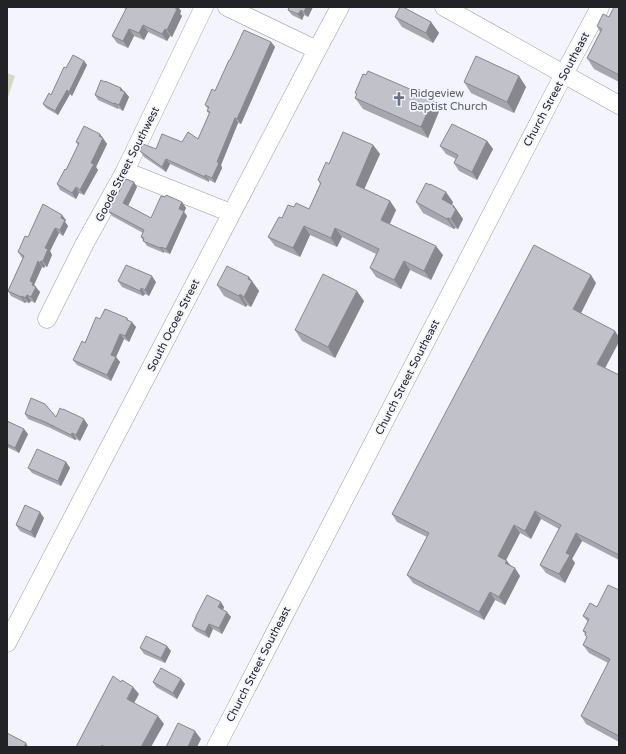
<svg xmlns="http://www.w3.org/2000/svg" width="626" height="754" viewBox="0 0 626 754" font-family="'Varela Round',sans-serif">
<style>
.green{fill:#d3dac0}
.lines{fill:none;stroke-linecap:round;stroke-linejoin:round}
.minor-casing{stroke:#9d9da6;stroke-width:19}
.minor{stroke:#fff;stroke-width:18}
.wall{fill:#a6a6ae}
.shaded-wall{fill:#87878d}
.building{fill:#c1c1ca;stroke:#87878d}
.labels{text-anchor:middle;stroke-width:3.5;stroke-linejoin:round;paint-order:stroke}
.street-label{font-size:11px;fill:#222326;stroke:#f3f4fd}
.worship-label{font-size:11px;fill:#5b616d;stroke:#f3f4fd;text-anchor:start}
</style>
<rect width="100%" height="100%" fill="#f3f4fd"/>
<path class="green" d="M 7,73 L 15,76 L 7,100 Z"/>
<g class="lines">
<defs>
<path id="minor" d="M 227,7 L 317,50
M 444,7 L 619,105
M 125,171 L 231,213
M 47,319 L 85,243 L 125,171 L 204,7
M 7,643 L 317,50 L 340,7
M 216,747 L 564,74 L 600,7"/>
</defs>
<use href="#minor" class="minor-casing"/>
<use href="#minor" class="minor"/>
</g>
<path class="wall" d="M 121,7 L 178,7 L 181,11 L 180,14 L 182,16 L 172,37 L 170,36 L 167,41 L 148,32 L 144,40 L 134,36 L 128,48 L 117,43 L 112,36 L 126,9 Z
M 286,7 L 313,7 L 308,17 L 304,15 L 302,20 L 292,15 L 288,10 L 288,8 Z
M 619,7 L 619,82 L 594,69 L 587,58 L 600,32 L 597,26 L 609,17 Z
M 395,17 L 431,22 L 439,33 L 433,43 L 402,27 Z
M 271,42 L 275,47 L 241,124 L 238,123 L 221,165 L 222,168 L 215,183 L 209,180 L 209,182 L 170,164 L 166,172 L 144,157 L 140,151 L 156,149 L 182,142 L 198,139 L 209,114 L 207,111 L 208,109 L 205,105 L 215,91 L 230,60 Z
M 84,61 L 87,65 L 72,96 L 70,94 L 58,115 L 46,108 L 43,104 L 51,95 L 66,68 Z
M 519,76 L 526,87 L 514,113 L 471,93 L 464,82 Z
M 121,88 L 129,97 L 123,111 L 118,108 L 118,109 L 98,100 L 95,95 Z
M 355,93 L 433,99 L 440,109 L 428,138 L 363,109 L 355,98 L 357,95 Z
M 100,134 L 107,144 L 96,167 L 98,170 L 84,195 L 79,193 L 76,199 L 60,190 L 57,184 L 66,170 L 78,145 L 76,142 Z
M 487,141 L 493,149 L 477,180 L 459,171 L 454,163 L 456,159 L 446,154 L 440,146 Z
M 373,145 L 380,154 L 364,189 L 390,201 L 396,210 L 390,224 L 443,255 L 431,280 L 410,270 L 401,289 L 376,277 L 370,268 L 376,254 L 342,237 L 337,247 L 310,235 L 300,257 L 275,246 L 268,237 L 282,218 L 294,207 L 309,209 L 320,184 L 318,180 L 329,164 Z
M 137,187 L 128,206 L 151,218 L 165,197 L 182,202 L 186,208 L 184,212 L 187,216 L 170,254 L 164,252 L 164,253 L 147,246 L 141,237 L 143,233 L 112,216 L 108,211 Z
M 416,202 L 453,202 L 452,205 L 454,206 L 463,219 L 458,229 L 455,228 L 454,229 L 423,213 Z
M 66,220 L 65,222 L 68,226 L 63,236 L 59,233 L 50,251 L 52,255 L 47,267 L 45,266 L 44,268 L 42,267 L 34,285 L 40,292 L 35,303 L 31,301 L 29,303 L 26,302 L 25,303 L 11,296 L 8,291 L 23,259 L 22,258 L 18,252 Z
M 249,277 L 259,291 L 251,307 L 247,305 L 246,307 L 224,296 L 217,285 Z
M 118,281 L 156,282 L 149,296 L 145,294 L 143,296 L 122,287 Z
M 596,283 L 581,313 L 605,368 L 619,375 L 619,560 L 582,541 L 572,559 L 575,563 L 565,583 L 546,573 L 540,565 L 559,529 L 541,519 L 531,539 L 520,533 L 506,560 L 520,576 L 505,605 L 495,600 L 484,620 L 413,583 L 407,575 L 427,537 L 397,522 L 392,514 Z
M 364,301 L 335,358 L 302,341 L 295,330 Z
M 100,319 L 129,321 L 136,327 L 129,342 L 124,339 L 116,357 L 120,362 L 111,381 L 77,365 L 73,360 Z
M 25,414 L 56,417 L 88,425 L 80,441 L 76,439 L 75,440 L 48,427 L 28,419 Z
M 7,421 L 28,434 L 19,453 L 7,447 Z
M 66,462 L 70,468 L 61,486 L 32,473 L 28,468 Z
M 44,518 L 35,538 L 20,531 L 16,525 Z
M 619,590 L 619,742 L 586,724 L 581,716 L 608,663 L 589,653 L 583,645 L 587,638 L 585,635 L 585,634 L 583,631 L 588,622 L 583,616 Z
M 224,607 L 223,610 L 231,617 L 222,634 L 213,629 L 209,638 L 196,631 L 192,626 Z
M 140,648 L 171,651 L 165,663 L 144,654 Z
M 153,682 L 185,684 L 177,699 L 156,687 Z"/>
<path class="shaded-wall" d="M 175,7 L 178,7 L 181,11 L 180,14 L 182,16 L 172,37 L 167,30 Z
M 306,7 L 313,7 L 308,17 L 304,12 Z
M 301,10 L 304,15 L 302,20 L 298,14 Z
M 431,22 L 439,33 L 433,43 L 426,33 Z
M 143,25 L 148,32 L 144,40 L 139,33 Z
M 129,29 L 134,36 L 128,48 L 123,41 Z
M 165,29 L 170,36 L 167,41 L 162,34 Z
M 271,42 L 275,47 L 241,124 L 237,119 Z
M 84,61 L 87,65 L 72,96 L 69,92 Z
M 519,76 L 526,87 L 514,113 L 507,102 Z
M 121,88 L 125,93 L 125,92 L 129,97 L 123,111 L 119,105 L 120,90 Z
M 67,90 L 70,94 L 58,115 L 55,111 Z
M 433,99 L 440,109 L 428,138 L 421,127 Z
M 114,103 L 118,108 L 118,109 L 114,104 Z
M 235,118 L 238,123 L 221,165 L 222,168 L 215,183 L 212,178 L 217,162 Z
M 100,134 L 107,144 L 96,167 L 98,170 L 84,195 L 80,190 L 91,163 Z
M 487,141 L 493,149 L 477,180 L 472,172 Z
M 373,145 L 380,154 L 362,194 L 356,185 Z
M 166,159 L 170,164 L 166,172 L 162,167 Z
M 205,175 L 209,180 L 209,182 L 205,177 Z
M 134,182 L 137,187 L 127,208 L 123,203 Z
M 76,187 L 79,193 L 76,199 L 72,193 Z
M 446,192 L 453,202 L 449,210 L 442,199 Z
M 390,201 L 396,210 L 387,229 L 381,220 Z
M 182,202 L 186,208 L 184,212 L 187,216 L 170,254 L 166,249 L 179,209 Z
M 454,206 L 463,219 L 458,229 L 451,219 Z
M 62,215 L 66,220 L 65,222 L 68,226 L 63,236 L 60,230 L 61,218 Z
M 448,218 L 455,228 L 454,229 L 447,219 Z
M 304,226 L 310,235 L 300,257 L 293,248 Z
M 55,228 L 59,233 L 50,251 L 52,255 L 47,267 L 43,261 L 45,248 Z
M 335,228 L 342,237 L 337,247 L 331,238 Z
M 436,246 L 443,255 L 431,280 L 424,271 Z
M 161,247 L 164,252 L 164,253 L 160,248 Z
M 38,261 L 42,267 L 34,285 L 40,292 L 35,303 L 31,297 L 30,281 Z
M 41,261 L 45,266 L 44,268 L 40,263 Z
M 404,261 L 410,270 L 401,289 L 394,280 Z
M 591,275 L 596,283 L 579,317 L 573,309 Z
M 152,276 L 156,282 L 149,296 L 145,290 Z
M 249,277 L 259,291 L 251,307 L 244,297 L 248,279 Z
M 141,288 L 145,294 L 143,296 L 140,291 Z
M 357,291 L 364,301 L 335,358 L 328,347 Z
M 240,294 L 247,305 L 246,307 L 239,296 Z
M 27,295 L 31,301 L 29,303 L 25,298 Z
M 22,296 L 26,302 L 25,303 L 21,297 Z
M 127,318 L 131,324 L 132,322 L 136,327 L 129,342 L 125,336 Z
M 615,331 L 619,337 L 619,342 L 603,372 L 597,364 Z
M 120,334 L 124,339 L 116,357 L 120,362 L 111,381 L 107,375 L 111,355 Z
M 84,419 L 88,425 L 80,441 L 76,435 Z
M 24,429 L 28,434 L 19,453 L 15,448 Z
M 72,433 L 76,439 L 75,440 L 71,435 Z
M 66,462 L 70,468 L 61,486 L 58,481 Z
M 535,511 L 541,519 L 531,539 L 525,531 Z
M 40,512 L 44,518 L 35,538 L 31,532 Z
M 514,525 L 520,533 L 504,564 L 498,556 Z
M 576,533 L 582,541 L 572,559 L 575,563 L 565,583 L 559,574 L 566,553 Z
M 507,561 L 512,569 L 505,563 Z
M 515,568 L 520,576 L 505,605 L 499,597 Z
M 490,592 L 495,600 L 484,620 L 479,612 Z
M 221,602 L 224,607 L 222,612 L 218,607 Z
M 227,612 L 231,617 L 222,634 L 219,628 Z
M 209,624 L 213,629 L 209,638 L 205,632 Z
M 167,646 L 171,651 L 165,663 L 161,658 Z
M 181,679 L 185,684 L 177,699 L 173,693 Z
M 133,687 L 139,694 L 132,707 L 127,699 Z
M 158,716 L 164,724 L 151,747 L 141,747 Z
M 195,731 L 201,739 L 197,747 L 188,747 Z
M 26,743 L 28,747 L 24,747 Z"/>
<path class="building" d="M 127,7 L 175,7 L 175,8 L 177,9 L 167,30 L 165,29 L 162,34 L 143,25 L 139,33 L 129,29 L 123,41 L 112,36 Z
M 289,7 L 306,7 L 304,12 L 301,10 L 298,14 L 288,10 Z
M 400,7 L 403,7 L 431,22 L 426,33 L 395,17 Z
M 614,7 L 619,7 L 619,75 L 587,58 L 602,29 L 597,26 L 603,14 L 609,17 Z
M 244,30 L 271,42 L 237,119 L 235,118 L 217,162 L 219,163 L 212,178 L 205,175 L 205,177 L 166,159 L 162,167 L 140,151 L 143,144 L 156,149 L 162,134 L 182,142 L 188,132 L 198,139 L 210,112 L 207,111 L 209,107 L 205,105 L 212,89 L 215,91 L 229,60 L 230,60 Z
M 73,55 L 84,61 L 69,92 L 67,90 L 55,111 L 43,104 L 49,93 L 51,95 L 64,67 L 66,68 Z
M 476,56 L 519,76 L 507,102 L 464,82 Z
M 368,71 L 433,99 L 421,127 L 355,98 L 357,94 L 355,93 L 363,74 L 366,75 Z
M 101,80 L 105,82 L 105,81 L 121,88 L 120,90 L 125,92 L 119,105 L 114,103 L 114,104 L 95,95 Z
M 452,124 L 487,141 L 472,172 L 454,163 L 458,155 L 440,146 Z
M 84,126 L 100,134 L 99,136 L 103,138 L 91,163 L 94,164 L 80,190 L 76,187 L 72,193 L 57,184 L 65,169 L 66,170 L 79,143 L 76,142 Z
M 343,132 L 373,145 L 356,185 L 390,201 L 381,220 L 436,246 L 424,271 L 404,261 L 394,280 L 370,268 L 379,249 L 335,228 L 331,238 L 304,226 L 293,248 L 268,237 L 279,217 L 282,218 L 288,205 L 294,207 L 296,203 L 309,209 L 321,183 L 318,180 L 326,162 L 329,164 Z
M 126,179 L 134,182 L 123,203 L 151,218 L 161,196 L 165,197 L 166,195 L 182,202 L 179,209 L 184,211 L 166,249 L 161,247 L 160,248 L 143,241 L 144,238 L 141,237 L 144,230 L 108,211 Z
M 426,183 L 430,185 L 430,184 L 446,192 L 442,199 L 454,206 L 453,207 L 456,209 L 451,219 L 448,218 L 447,219 L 416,202 Z
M 43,204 L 62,215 L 61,218 L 65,220 L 60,230 L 55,228 L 45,248 L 48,249 L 43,261 L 41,261 L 40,263 L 38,261 L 30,281 L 33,283 L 32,285 L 36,287 L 31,297 L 27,295 L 25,298 L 22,296 L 21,297 L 8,291 L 24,256 L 18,252 L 25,236 L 28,237 Z
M 534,245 L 591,275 L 573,309 L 615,331 L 597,364 L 619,375 L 619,555 L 576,533 L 566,553 L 570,555 L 559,574 L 540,565 L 561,525 L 535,511 L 525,531 L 514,525 L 498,556 L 507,561 L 505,563 L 515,568 L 499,597 L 490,592 L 479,612 L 407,575 L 429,533 L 392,514 Z
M 126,265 L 152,276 L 145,290 L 141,288 L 140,291 L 118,281 Z
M 227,266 L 249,277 L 248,279 L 252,281 L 244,297 L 240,294 L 239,296 L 217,285 Z
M 323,274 L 357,291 L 328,347 L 295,330 Z
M 105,309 L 127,318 L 127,320 L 132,322 L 125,336 L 120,334 L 111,355 L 116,357 L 107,375 L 73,360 L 82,341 L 85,343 L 96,317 L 100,319 Z
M 31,398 L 45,404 L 56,417 L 60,408 L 63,410 L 63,409 L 80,417 L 84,419 L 76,435 L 72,433 L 71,435 L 45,422 L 25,414 Z
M 7,421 L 24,429 L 15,448 L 7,444 Z
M 37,449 L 66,462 L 58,481 L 28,468 Z
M 25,505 L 40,512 L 31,532 L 16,525 Z
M 608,585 L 619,590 L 619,736 L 581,716 L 610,659 L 583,645 L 587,637 L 585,635 L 586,632 L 583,631 L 589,619 L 583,616 L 590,603 L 597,607 Z
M 207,595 L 221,602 L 218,607 L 227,612 L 219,628 L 209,624 L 205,632 L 192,626 L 196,617 L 196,616 Z
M 146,636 L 167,646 L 161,658 L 140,648 Z
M 161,668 L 181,679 L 173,693 L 153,682 Z
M 113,676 L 121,682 L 122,680 L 133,687 L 127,699 L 158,716 L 141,747 L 105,747 L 102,745 L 101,747 L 76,747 Z
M 178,723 L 195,731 L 188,747 L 166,747 Z
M 7,733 L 26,743 L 24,747 L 7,747 Z"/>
<defs>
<symbol id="church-bare" viewBox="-9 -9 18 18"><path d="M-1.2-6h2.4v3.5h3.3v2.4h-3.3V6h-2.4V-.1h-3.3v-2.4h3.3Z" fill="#6b7280" stroke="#f3f4fd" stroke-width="2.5" paint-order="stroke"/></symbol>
</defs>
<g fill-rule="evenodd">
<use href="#church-bare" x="389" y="89" width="20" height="20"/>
</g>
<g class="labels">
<g class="street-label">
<text transform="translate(556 89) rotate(-62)" y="4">Church Street Southeast</text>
<text transform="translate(127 164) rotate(-63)" y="4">Goode Street Southwest</text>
<text transform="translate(173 325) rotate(-63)" y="4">South Ocoee Street</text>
<text transform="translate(407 377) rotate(-63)" y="4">Church Street Southeast</text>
<text transform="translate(258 664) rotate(-63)" y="4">Church Street Southeast</text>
</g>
<g class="worship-label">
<text x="410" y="97">Ridgeview<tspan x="410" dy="13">Baptist Church</tspan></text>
</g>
</g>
<rect width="626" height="754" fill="none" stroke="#222326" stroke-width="16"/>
</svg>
